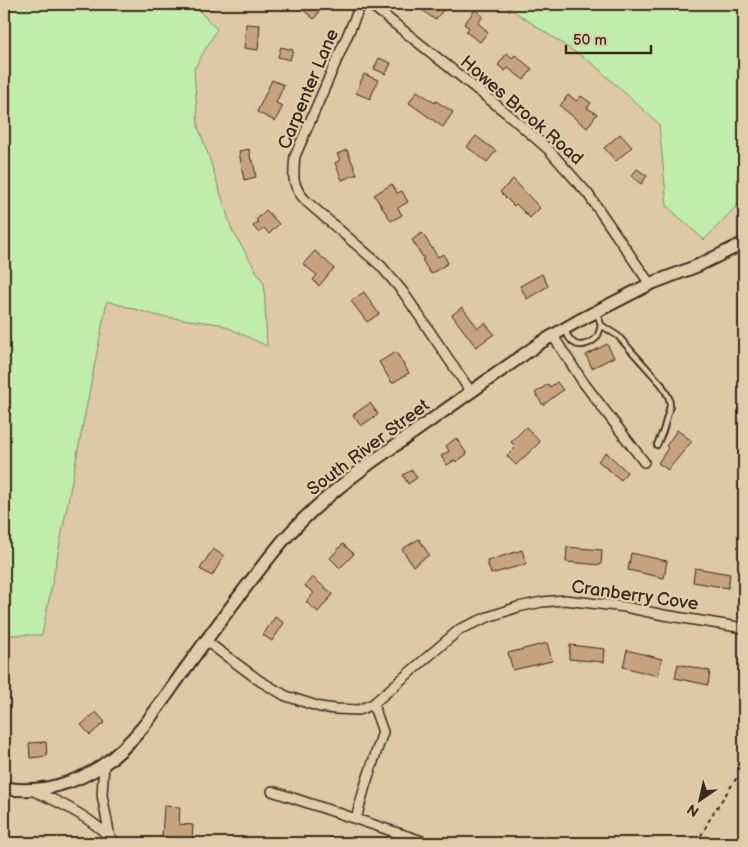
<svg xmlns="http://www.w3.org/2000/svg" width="748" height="847" viewBox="0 0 748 847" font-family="'Balsamiq Sans',sans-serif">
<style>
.green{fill:#c0edab;stroke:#7e8c64}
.building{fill:#c6a27f;stroke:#3b2a1e}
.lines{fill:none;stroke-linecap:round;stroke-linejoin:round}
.service-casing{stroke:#3b2a1e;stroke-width:8}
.minor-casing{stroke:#3b2a1e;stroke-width:12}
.tertiary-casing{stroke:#3b2a1e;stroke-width:15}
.path{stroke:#3b2a1e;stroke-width:2;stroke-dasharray:4 4;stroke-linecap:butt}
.service{stroke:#deccaa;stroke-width:4.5}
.minor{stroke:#deccaa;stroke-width:9}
.tertiary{stroke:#deccaa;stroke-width:11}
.labels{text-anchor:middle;stroke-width:5;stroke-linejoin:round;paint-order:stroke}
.street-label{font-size:18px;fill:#3b2a1e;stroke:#deccaa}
</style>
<rect width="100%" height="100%" fill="#dfc8a5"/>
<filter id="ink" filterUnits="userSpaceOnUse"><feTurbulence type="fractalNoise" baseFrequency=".02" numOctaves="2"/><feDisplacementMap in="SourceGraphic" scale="10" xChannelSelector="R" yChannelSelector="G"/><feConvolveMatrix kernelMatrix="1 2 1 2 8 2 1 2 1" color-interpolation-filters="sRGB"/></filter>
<g filter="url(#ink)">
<path class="green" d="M 4,4 L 192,4 L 217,29 L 194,69 L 198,126 L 210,160 L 232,230 L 264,284 L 267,346 L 220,324 L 158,316 L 107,301 L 42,635 L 4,635 Z
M 503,4 L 744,4 L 744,198 L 704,240 L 667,206 L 659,124 L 593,64 Z"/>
<path class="building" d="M 296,4 L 314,4 L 321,9 L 314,19 Z
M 415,4 L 440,4 L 445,8 L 435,20 Z
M 475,10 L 483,16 L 478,23 L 488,32 L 480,42 L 466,32 L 469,28 L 464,24 Z
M 246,24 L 260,25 L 258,50 L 244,48 Z
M 281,47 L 293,50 L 290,60 L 278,57 Z
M 507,53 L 512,58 L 515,55 L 532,69 L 524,80 L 508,68 L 505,71 L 498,65 Z
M 379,58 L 391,63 L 386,74 L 374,69 Z
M 364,74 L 378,80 L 370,99 L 356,93 Z
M 272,80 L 284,85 L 276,103 L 283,106 L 275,121 L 257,112 Z
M 417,91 L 435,103 L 436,101 L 453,112 L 443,127 L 409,103 Z
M 568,95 L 577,101 L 581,96 L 591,103 L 587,108 L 597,114 L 587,128 L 560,106 Z
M 620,134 L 632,147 L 616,161 L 604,148 Z
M 476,136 L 496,151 L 487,162 L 467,147 Z
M 249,149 L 251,161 L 253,160 L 256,177 L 244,180 L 239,151 Z
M 347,150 L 357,174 L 342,180 L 335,163 L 340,160 L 337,154 Z
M 637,169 L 647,176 L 641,184 L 631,176 Z
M 513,179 L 540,208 L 530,218 L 516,204 L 514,206 L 500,192 Z
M 392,184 L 397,193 L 402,191 L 408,202 L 398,208 L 402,215 L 391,221 L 374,195 Z
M 266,210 L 279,224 L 269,234 L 264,228 L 259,233 L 253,226 L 258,222 L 256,220 Z
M 422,233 L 438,257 L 443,254 L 448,263 L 431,274 L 422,260 L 424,259 L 412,240 Z
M 315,251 L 334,268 L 319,286 L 313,280 L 317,275 L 303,264 Z
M 542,274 L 548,286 L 527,299 L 520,286 Z
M 364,292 L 379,314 L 367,322 L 351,301 Z
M 462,307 L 478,328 L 485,323 L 494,334 L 476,347 L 452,315 Z
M 607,344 L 614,357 L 592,368 L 586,355 Z
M 396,352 L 409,373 L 392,383 L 379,362 Z
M 557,382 L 563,390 L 543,405 L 535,393 L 548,384 L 550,387 Z
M 370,403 L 378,414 L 361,426 L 353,415 Z
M 526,427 L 540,442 L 516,465 L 507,456 L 516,447 L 511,442 Z
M 677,430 L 692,441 L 668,470 L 658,463 L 668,448 L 666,446 Z
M 456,438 L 467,454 L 456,462 L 455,460 L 447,465 L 441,456 L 449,451 L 446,446 Z
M 606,452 L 627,472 L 621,480 L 598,461 Z
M 412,470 L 417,478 L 408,484 L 403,475 Z
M 419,539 L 429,555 L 413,566 L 402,549 Z
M 343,544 L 354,554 L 340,568 L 330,558 Z
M 567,547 L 602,550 L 601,565 L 566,562 Z
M 213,549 L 224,556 L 212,576 L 200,569 Z
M 522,550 L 526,564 L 491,574 L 487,561 Z
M 631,553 L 667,561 L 664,578 L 628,570 Z
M 695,568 L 730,574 L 728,588 L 693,582 Z
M 312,577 L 333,594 L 318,612 L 306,602 L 314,593 L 305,586 Z
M 275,617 L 284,623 L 272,641 L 263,635 Z
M 547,643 L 552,661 L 513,670 L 508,653 Z
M 570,645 L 605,649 L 604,662 L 569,659 Z
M 627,650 L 662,659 L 658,676 L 623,667 Z
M 678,664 L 710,671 L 708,685 L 675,678 Z
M 96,712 L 105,722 L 90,735 L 81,725 Z
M 46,742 L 47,756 L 30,758 L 29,743 Z
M 164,806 L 180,807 L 179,824 L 193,825 L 192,839 L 162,837 Z"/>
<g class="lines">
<defs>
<path id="service" d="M 597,312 L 601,325 L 618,336 L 662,385 L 669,398 L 670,406 L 663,431 L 657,445
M 564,329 C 567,334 569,340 574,343 C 580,348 592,343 597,337 C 599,334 600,329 601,325"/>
<path id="minor" d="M 361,4 L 295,156 C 293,176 291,186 307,202 L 381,266 L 403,292 L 471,392
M 370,4 L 509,115 L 548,149 L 588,194 L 650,284
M 553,336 L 583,382 L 644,462
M 206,641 L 260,681 L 286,696 L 320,707 L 335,709 L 359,710 L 373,704 L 460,629 L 488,617 L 518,607 L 542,602 L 565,600 L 625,607 L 664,615 L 744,628
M 104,764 L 102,795 L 110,837
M 31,790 C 61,802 93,819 116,843
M 272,791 L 428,843
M 356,819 L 365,786 L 383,732 L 373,704"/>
<path id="tertiary" d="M 4,788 C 38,794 76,784 104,764 C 137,741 160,704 183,672 C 212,632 241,592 272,554 C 299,519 334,490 369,464 L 540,343 L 578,321 L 650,284 L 697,266 L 744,243"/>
</defs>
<use href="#service" class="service-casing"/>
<use href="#minor" class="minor-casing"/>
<use href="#tertiary" class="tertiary-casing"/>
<path class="path" d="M 697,843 L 712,815 L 744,767"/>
<use href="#service" class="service"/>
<use href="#minor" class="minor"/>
<use href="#tertiary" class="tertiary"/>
</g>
</g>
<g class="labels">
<g class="street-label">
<text transform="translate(308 89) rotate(-67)" y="6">Carpenter Lane</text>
<text transform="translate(522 110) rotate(41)" y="6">Howes Brook Road</text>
<text transform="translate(368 447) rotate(-37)" y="6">South River Street</text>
<text transform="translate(635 595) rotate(8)" y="6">Cranberry Cove</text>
</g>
</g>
<rect width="748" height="847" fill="none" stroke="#deccaa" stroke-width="20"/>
<rect x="10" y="10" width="728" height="827" fill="none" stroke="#3b2a1e" stroke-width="2" filter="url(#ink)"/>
<g transform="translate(700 800) rotate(214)" stroke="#deccaa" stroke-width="4" paint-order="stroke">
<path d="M0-4L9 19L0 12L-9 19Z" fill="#3b2a1e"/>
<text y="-8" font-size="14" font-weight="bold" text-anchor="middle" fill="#3b2a1e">N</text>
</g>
<path d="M566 45v8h85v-8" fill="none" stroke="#3b2a1e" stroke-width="2.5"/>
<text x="573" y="45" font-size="15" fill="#3b2a1e" stroke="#deccaa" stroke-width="4" paint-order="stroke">50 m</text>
</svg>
